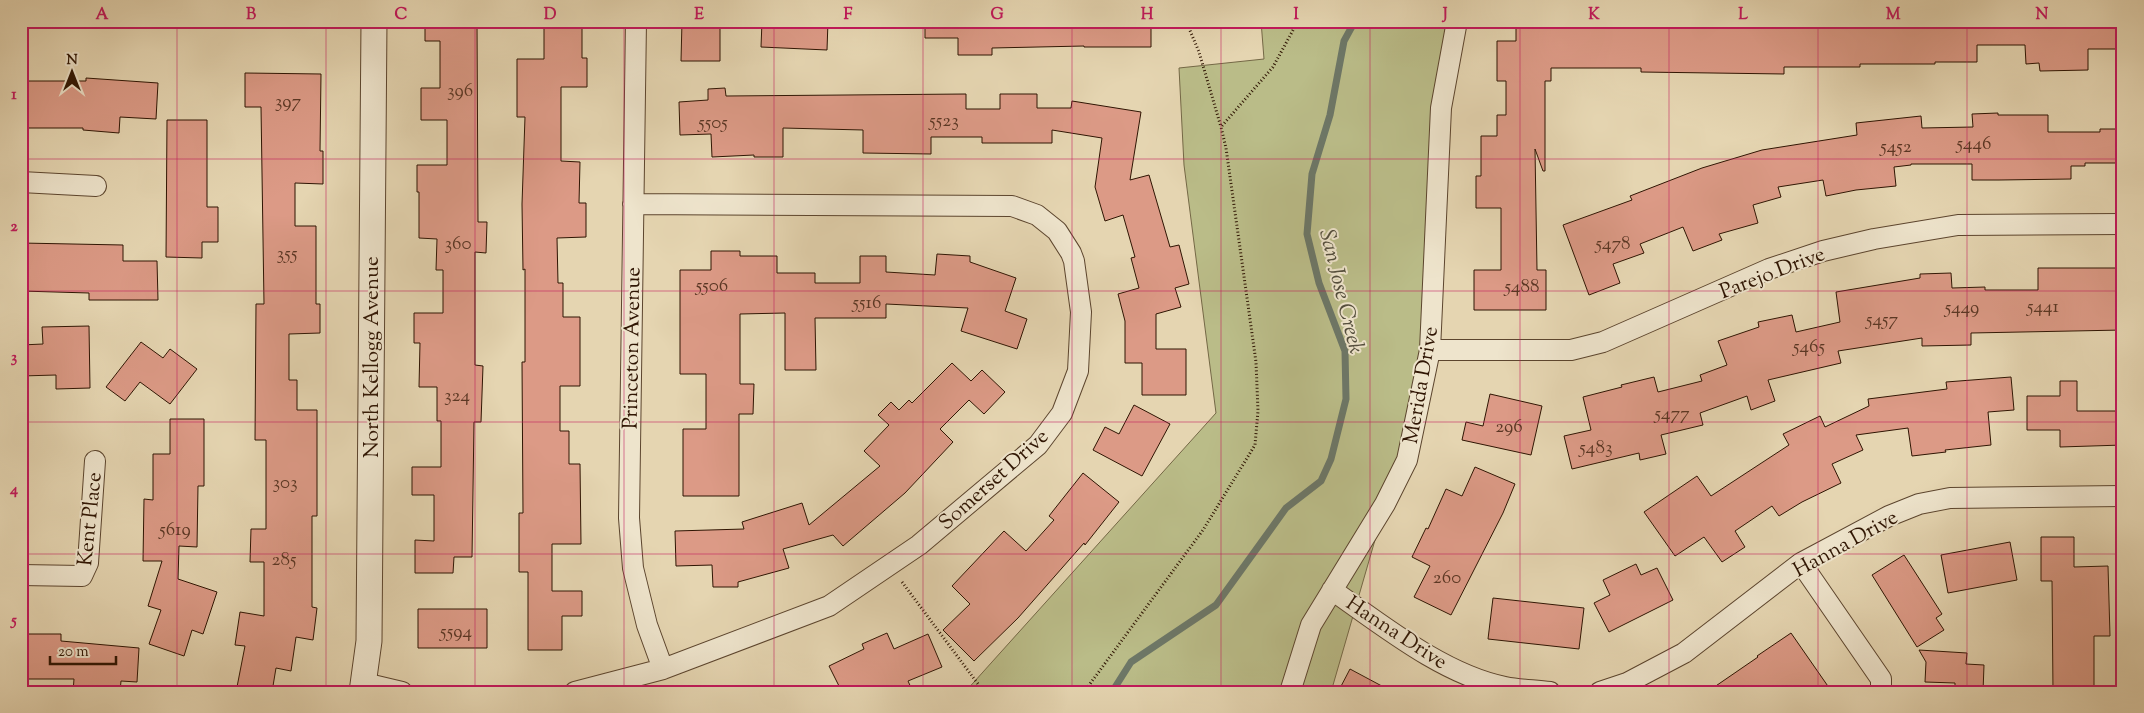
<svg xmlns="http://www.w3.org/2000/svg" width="2144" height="713" viewBox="0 0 2144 713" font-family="'Sorts Mill Goudy',serif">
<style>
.green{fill:#babc88;stroke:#746846}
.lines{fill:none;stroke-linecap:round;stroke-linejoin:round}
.stream{stroke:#6d7767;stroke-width:7}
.building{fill:#dc9a86;stroke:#2f1503}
.minor-casing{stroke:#5c452e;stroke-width:22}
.tertiary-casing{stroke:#5c452e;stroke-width:27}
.path{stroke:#2f1503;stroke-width:3;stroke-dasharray:1 2.5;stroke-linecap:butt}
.minor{stroke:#eee4cc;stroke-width:20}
.tertiary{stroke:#eee4cc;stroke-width:25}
.grid{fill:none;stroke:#c2185b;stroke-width:1;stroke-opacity:0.55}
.labels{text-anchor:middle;stroke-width:4;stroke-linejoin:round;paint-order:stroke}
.number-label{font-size:19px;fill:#5a3624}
.street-label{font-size:21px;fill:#2f1503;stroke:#eee4cc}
.water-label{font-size:22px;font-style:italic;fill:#534e3d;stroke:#eee4cc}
.neatline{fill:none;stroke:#c2185b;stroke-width:2}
.grid-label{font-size:16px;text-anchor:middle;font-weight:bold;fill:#c2185b}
</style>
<rect width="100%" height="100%" fill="#e5d5b1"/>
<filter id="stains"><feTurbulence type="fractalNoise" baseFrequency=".004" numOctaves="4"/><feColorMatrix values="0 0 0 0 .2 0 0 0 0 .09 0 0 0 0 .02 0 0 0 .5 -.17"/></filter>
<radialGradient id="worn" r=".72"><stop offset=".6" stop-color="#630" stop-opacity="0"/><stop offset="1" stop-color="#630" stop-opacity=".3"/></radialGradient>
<path class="green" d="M 1261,21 L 1457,21 L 1430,350 L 1331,692 L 965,692 L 1216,413 L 1184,165 L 1179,68 L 1264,59 Z"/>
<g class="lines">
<path class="stream" d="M 1112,692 L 1131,662 L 1216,605 L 1286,508 L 1321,481 L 1331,459 L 1346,399 L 1345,351 L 1319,283 L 1307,234 L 1312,174 L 1330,115 L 1344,41 L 1355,21"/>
</g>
<path class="building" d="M 425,21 L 477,21 L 478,222 L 487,222 L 486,253 L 475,252 L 475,365 L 483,366 L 481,422 L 474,422 L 472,557 L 454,557 L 453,573 L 415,573 L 415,540 L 434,541 L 434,495 L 412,495 L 412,467 L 441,467 L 441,421 L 437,421 L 437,387 L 419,387 L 420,343 L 414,343 L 414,313 L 443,313 L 443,270 L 436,270 L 437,239 L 419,238 L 419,192 L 417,192 L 417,165 L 447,165 L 447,120 L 421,120 L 421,88 L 440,88 L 440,41 L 425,41 Z
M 544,21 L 582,21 L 582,58 L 587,58 L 587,87 L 561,87 L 561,161 L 580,162 L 579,203 L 586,203 L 586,237 L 557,238 L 558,283 L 563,283 L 563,317 L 580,317 L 580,386 L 560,386 L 560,431 L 569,431 L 569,464 L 580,464 L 581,544 L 552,544 L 552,591 L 582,591 L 582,616 L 562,616 L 562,650 L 528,650 L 528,572 L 519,572 L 519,513 L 523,513 L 522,362 L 525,362 L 525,269 L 523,270 L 522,204 L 525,117 L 517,117 L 517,59 L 544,59 Z
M 682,21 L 720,21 L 720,61 L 681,61 Z
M 762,21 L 828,21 L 827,50 L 761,47 Z
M 925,21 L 1151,21 L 1151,47 L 1084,47 L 1084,46 L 992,48 L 992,55 L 958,55 L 958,38 L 925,38 Z
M 1516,21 L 1674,21 L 1674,27 L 1715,27 L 1715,21 L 2123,21 L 2123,49 L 2088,49 L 2088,70 L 2040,71 L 2039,63 L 2026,64 L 2025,45 L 1977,45 L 1977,62 L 1935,62 L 1935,64 L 1860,64 L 1860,67 L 1784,67 L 1784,74 L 1641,72 L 1641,68 L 1551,68 L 1551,81 L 1545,81 L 1545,171 L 1543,171 L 1535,149 L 1537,270 L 1546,270 L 1546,310 L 1474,310 L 1474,270 L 1501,270 L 1501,208 L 1476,208 L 1476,176 L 1481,176 L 1481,136 L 1497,136 L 1497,115 L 1506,115 L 1506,81 L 1497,81 L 1497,41 L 1516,41 Z
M 245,73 L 321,74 L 320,151 L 323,151 L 323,184 L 295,183 L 295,226 L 316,226 L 316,304 L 320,304 L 320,333 L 289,334 L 289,380 L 297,380 L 297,410 L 317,410 L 317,516 L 312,516 L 312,607 L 317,608 L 313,640 L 296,637 L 291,671 L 276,668 L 272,692 L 236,692 L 245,646 L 235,645 L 240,612 L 264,616 L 264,562 L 250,562 L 251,529 L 266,529 L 266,440 L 255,440 L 256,304 L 264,304 L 261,107 L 245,107 Z
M 86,78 L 158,83 L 156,119 L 120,117 L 119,133 L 83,130 L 83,128 L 21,128 L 21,81 L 86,81 Z
M 725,88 L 726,96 L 966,94 L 966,109 L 1000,109 L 1000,94 L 1037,94 L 1037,108 L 1071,108 L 1072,101 L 1141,112 L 1130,180 L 1149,175 L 1170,247 L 1179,245 L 1189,284 L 1175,288 L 1181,307 L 1156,314 L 1156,349 L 1186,349 L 1186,395 L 1142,395 L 1142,363 L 1125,363 L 1125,321 L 1118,294 L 1139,288 L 1131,258 L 1135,257 L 1123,215 L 1105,221 L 1095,187 L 1102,138 L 1052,130 L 1052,143 L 982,143 L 982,137 L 931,137 L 931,154 L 863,153 L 863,130 L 783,128 L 783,157 L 754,157 L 754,155 L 712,157 L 711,134 L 680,135 L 679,102 L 708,100 L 708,89 Z
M 1998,113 L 1998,115 L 2048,115 L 2048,132 L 2100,132 L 2100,129 L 2123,129 L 2123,163 L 2085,163 L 2085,166 L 2071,166 L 2071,179 L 1999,180 L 1972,180 L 1972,164 L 1911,164 L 1911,165 L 1894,167 L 1896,186 L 1856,190 L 1826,196 L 1823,180 L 1778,187 L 1781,197 L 1753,205 L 1758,223 L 1719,234 L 1722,240 L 1693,251 L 1683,227 L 1640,244 L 1644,253 L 1613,264 L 1620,283 L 1589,295 L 1563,225 L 1632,200 L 1630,196 L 1702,168 L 1762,150 L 1857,135 L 1856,123 L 1921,116 L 1922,128 L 1973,127 L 1972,114 Z
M 167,120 L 207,120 L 207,207 L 218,207 L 218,242 L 202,242 L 202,258 L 166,257 Z
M 21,243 L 123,245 L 123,261 L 157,261 L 158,300 L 89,300 L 89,293 L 21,291 Z
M 711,251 L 740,251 L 740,256 L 777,256 L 777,273 L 815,273 L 815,283 L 860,283 L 860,256 L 886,256 L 886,272 L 935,275 L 937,254 L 970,256 L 970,262 L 1016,278 L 1005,311 L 1027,319 L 1017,349 L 961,331 L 968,308 L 886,304 L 886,318 L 815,318 L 816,370 L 785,370 L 785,313 L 740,314 L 740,384 L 754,384 L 753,414 L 739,414 L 739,496 L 683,496 L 683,429 L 706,429 L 706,374 L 680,374 L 680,270 L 711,270 Z
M 2038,268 L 2117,268 L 2117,296 L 2123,296 L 2123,330 L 1971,333 L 1971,345 L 1922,346 L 1922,338 L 1838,351 L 1841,363 L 1768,380 L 1775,401 L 1751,410 L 1747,396 L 1700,413 L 1703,425 L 1661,435 L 1666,454 L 1640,460 L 1639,453 L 1572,469 L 1564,436 L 1591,430 L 1583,397 L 1622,387 L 1621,385 L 1654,377 L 1658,392 L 1702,381 L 1700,375 L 1727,365 L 1718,341 L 1759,327 L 1758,322 L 1792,315 L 1796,332 L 1840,322 L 1836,292 L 1920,278 L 1920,274 L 1951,273 L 1952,288 L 1985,287 L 1985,290 L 2038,290 Z
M 89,326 L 90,388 L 56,389 L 56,375 L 21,376 L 21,345 L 43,344 L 42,327 Z
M 141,342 L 163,358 L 170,349 L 197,369 L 170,404 L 140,382 L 125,401 L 106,387 Z
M 952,363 L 971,381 L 982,370 L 1005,392 L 984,414 L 969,400 L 940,429 L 953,442 L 905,493 L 843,546 L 833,535 L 783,549 L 789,568 L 738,582 L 738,587 L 713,587 L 712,565 L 676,566 L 675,531 L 744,529 L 742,522 L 802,503 L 809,525 L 880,466 L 864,451 L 889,425 L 878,415 L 891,402 L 899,410 L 909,400 L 912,403 Z
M 2011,377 L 2014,410 L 1988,412 L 1991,445 L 1945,450 L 1946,452 L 1912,456 L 1908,428 L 1856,435 L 1863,450 L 1832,464 L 1841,483 L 1802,502 L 1779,516 L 1772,506 L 1735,531 L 1745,547 L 1722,562 L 1704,537 L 1675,556 L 1644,512 L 1697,476 L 1711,496 L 1789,445 L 1783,434 L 1820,416 L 1825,427 L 1869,406 L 1868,399 L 1947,389 L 1946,382 Z
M 2060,381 L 2077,381 L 2077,411 L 2123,411 L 2123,445 L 2060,447 L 2060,430 L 2027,430 L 2027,396 L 2060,396 Z
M 1490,394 L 1542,406 L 1531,455 L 1462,440 L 1466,422 L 1483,426 Z
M 1134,405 L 1170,424 L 1142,476 L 1093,450 L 1105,427 L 1119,434 Z
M 170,419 L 204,419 L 204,486 L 198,486 L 197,547 L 179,546 L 178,579 L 217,592 L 203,634 L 192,630 L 184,656 L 149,644 L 161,610 L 148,606 L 162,561 L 143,561 L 144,499 L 153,500 L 153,454 L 170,454 Z
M 1475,467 L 1515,484 L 1503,513 L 1451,615 L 1414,597 L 1430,566 L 1412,557 L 1426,528 L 1428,529 L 1446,489 L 1462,496 Z
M 1083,473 L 1119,502 L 1085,545 L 1084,543 L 1018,618 L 974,661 L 943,630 L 970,604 L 952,586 L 1004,531 L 1026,551 L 1054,520 L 1049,516 Z
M 2041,537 L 2074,537 L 2074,567 L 2108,566 L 2110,636 L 2094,636 L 2094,692 L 2053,692 L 2052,581 L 2041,581 Z
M 2010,542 L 2017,580 L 1948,593 L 1941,555 Z
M 1904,555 L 1942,614 L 1936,618 L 1944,630 L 1917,647 L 1872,575 Z
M 1636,564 L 1641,575 L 1657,568 L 1673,600 L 1609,632 L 1594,603 L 1610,595 L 1603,580 Z
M 1493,598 L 1584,608 L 1579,649 L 1488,639 Z
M 418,609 L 487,609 L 487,648 L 418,648 Z
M 887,633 L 894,649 L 928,634 L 942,667 L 908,681 L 913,692 L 842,692 L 829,666 L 864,649 L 862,644 Z
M 1791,633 L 1832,692 L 1707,692 L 1758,657 L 1757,656 Z
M 21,634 L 61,634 L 61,641 L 139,648 L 137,682 L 121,681 L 120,692 L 73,692 L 74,679 L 21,679 Z
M 1919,650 L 1967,653 L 1966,664 L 1984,665 L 1983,692 L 1955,692 L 1955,683 L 1925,682 L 1926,662 Z
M 1350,669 L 1393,692 L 1338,692 Z"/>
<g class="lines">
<defs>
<path id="minor" d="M 636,21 L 629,518 L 633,568 L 647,625 L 663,669
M 21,182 L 96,186
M 1430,350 L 1571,350 L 1603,342 L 1769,269 L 1823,251 L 1874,239 L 1958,225 L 2123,224
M 1801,563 L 1881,679 L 1881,692
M 21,575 L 82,576 L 88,563 L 95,461
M 1332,590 C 1382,625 1444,675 1505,687 C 1520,690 1535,690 1550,692
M 364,683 L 402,692
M 575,692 L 663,669 L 829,606 L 919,545 L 1038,445 L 1062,413 L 1078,371 L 1081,312 L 1074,261 L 1071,253 L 1057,231 L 1037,215 L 1012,206 L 633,204
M 1290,692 L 1311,625 L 1385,504 L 1407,460 L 1430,350 L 1441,108 L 1457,21
M 1600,692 L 1627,683 L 1684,653 L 1801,563 L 1889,516 L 1919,504 L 1950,498 L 2123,496"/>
<path id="tertiary" d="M 362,692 L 369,641 L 374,21"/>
</defs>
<use href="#minor" class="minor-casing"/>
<use href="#tertiary" class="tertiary-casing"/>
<path class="path" d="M 1186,21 L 1199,52 L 1221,127
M 902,582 L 984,692
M 1084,692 L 1203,530 L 1255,445 L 1258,411 L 1256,362 L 1226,148 L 1221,127 L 1273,67 L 1298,21"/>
<use href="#minor" class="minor"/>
<use href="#tertiary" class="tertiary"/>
</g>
<path class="grid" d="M 177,21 L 177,692M 326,21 L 326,692M 475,21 L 475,692M 624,21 L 624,692M 774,21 L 774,692M 923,21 L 923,692M 1072,21 L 1072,692M 1221,21 L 1221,692M 1370,21 L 1370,692M 1520,21 L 1520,692M 1669,21 L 1669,692M 1818,21 L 1818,692M 1967,21 L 1967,692M 21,159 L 2123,159M 21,291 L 2123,291M 21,422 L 2123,422M 21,554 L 2123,554"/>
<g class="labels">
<g class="number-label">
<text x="460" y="96">396</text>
<text x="288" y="107">397</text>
<text x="944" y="126">5523</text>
<text x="713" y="128">5505</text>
<text x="1974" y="149">5446</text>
<text x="1896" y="152">5452</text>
<text x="458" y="249">360</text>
<text x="1613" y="249">5478</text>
<text x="287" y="259">355</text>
<text x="712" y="291">5506</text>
<text x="1522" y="292">5488</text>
<text x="867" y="308">5516</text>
<text x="2043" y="312">5441</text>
<text x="1962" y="313">5449</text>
<text x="1882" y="325">5457</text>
<text x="1809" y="352">5465</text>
<text x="457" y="401">324</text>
<text x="1672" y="419">5477</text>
<text x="1509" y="432">296</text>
<text x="1596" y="453">5483</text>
<text x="285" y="488">303</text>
<text x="175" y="535">5619</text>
<text x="284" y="565">285</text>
<text x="1447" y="583">260</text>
<text x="456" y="637">5594</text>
</g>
<g class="street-label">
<text transform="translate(1772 272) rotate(-21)" y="7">Parejo Drive</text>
<text transform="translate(631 348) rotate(-89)" y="7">Princeton Avenue</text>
<text transform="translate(371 357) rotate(-90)" y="7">North Kellogg Avenue</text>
<text transform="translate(1420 385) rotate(-80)" y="7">Merida Drive</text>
<text transform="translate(993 479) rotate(-42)" y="7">Somerset Drive</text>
<text transform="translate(89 519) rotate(-84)" y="7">Kent Place</text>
<text transform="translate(1845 543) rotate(-29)" y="7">Hanna Drive</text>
<text transform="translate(1397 632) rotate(33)" y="7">Hanna Drive</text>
</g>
<g class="water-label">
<text transform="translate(1343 291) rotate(76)" y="8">San Jose Creek</text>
</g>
</g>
<rect width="2144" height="713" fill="none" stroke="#e5d5b1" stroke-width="55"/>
<g transform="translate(72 72)" stroke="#eee4cc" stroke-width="4" paint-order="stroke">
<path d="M0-4L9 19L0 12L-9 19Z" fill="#2f1503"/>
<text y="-8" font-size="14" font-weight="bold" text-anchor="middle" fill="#2f1503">N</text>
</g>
<path d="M50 656v8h66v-8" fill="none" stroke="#2f1503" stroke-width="2.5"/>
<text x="58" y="656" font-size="15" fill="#2f1503" stroke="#eee4cc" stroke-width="4" paint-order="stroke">20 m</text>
<rect x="28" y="28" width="2088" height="658" class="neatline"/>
<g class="grid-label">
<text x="102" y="19">A</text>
<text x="251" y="19">B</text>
<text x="401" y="19">C</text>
<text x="550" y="19">D</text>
<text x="699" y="19">E</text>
<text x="848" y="19">F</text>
<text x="997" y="19">G</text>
<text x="1147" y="19">H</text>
<text x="1296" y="19">I</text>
<text x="1445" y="19">J</text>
<text x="1594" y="19">K</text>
<text x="1743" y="19">L</text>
<text x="1893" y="19">M</text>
<text x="2042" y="19">N</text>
<text x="14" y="99">1</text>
<text x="14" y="231">2</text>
<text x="14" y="362">3</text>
<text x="14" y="494">4</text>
<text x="14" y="625">5</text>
</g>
<rect width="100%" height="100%" filter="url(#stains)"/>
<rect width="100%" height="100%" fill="url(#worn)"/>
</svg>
